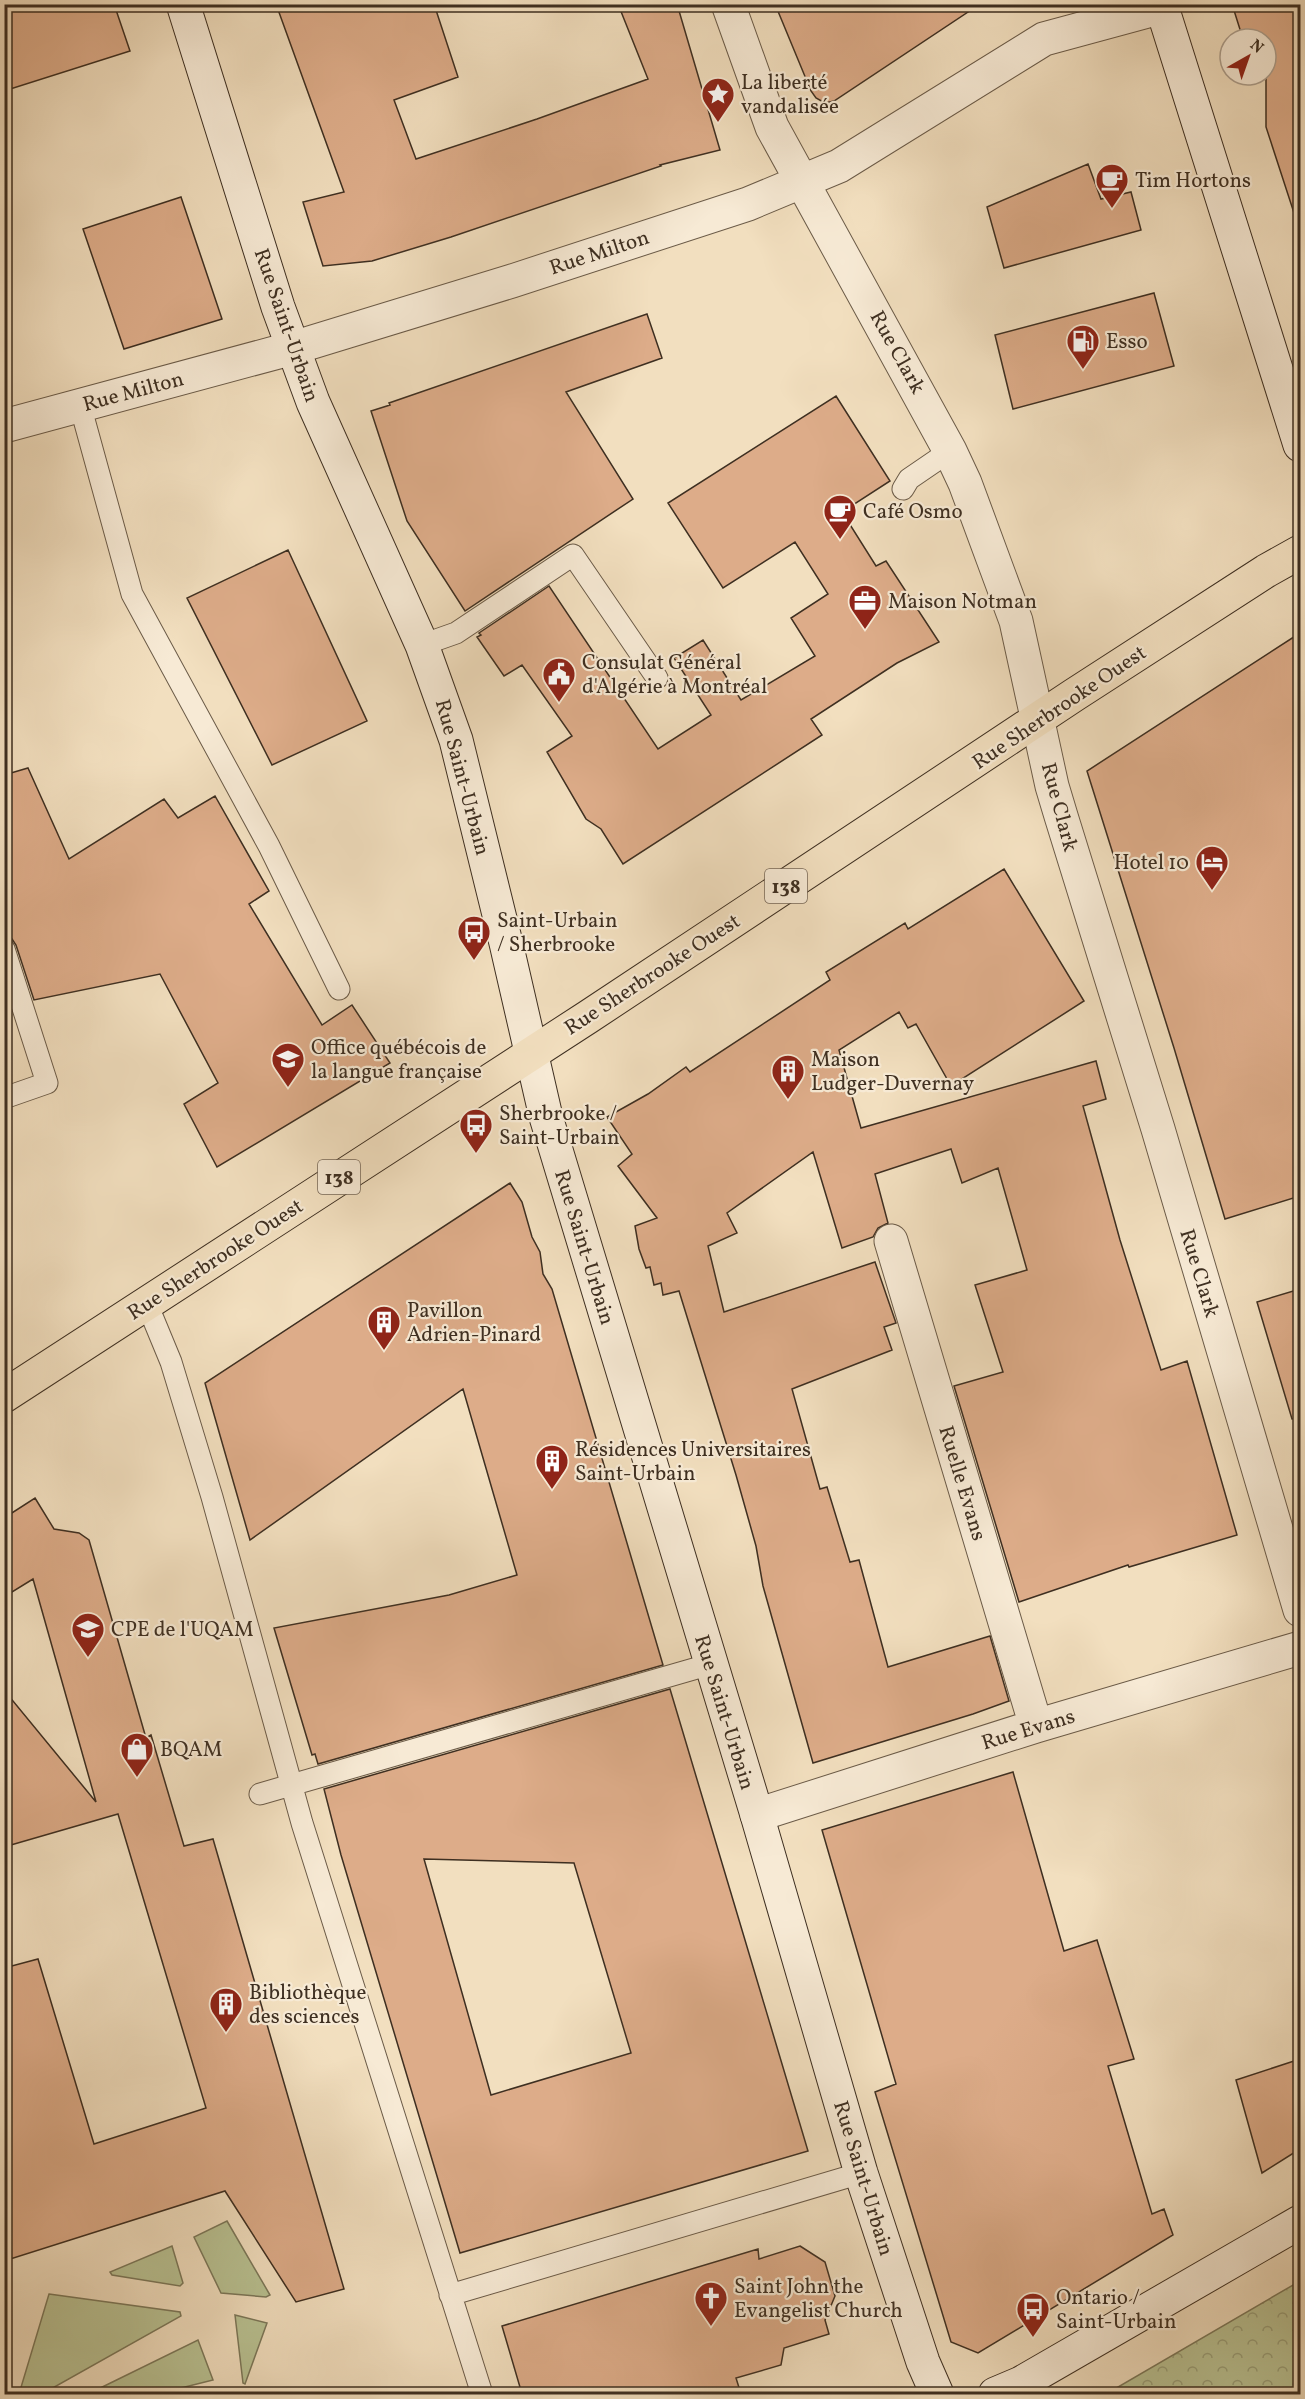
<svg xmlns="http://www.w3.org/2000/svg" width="1305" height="2399" viewBox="0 0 1305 2399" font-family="Vollkorn,serif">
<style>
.grass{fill:#b9c293;stroke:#7c785a;stroke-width:1.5}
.park{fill:url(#park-crowns);stroke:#7c785a;stroke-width:1.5}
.building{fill:#ddac89;stroke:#3e2f21;stroke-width:1.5;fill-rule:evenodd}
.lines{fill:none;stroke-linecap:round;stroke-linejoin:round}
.service-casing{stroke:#6b5b48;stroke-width:23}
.minor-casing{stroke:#6b5b48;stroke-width:35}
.secondary-casing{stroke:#3e2f21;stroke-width:35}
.primary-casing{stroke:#3e2f21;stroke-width:35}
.service{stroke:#f7ead5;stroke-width:21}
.minor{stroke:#f7ead5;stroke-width:33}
.secondary{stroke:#f7ead5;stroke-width:33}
.primary{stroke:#f2dfbf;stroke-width:33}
.labels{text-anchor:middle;stroke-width:4.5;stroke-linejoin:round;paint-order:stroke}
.shield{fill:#f7ead5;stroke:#766757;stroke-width:1.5}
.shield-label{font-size:20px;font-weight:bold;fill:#3e2f21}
.poi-label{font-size:21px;fill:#3e2f21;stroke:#f7ead5;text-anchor:start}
.street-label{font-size:21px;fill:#3e2f21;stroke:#f7ead5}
</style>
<defs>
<pattern id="park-crowns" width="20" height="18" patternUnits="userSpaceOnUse" patternTransform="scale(1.5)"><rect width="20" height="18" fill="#b9c293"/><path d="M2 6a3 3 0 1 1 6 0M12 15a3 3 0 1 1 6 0" fill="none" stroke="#989e78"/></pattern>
</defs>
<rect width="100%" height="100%" fill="#f2dfbf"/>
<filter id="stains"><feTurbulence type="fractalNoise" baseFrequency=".00333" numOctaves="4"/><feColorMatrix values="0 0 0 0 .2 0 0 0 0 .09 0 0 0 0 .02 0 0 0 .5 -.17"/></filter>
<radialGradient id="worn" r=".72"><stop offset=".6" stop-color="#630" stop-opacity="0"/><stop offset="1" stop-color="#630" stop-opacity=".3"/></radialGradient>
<path class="grass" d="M 227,2221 L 270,2295 L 266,2297 L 221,2293 L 194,2237 Z
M 172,2246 L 183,2283 L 180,2286 L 112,2275 L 110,2272 Z
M 49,2294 L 180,2312 L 181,2316 L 42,2394 L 19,2394 Z
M 235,2315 L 267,2323 L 245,2384 L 243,2383 Z
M 198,2340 L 213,2380 L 157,2394 L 88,2394 Z"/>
<path class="park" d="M 1300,2281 L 1300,2394 L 1106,2394 Z"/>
<path class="building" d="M 4,4 L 114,4 L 130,51 L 4,91 Z
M 276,4 L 434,4 L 458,77 L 394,100 L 416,159 L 537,119 L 648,79 L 618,4 L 677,4 L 720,150 L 660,165 L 661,166 L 451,237 L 372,261 L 323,266 L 303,202 L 344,192 Z
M 775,4 L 980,4 L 834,101 L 825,103 L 816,98 L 811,91 Z
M 1232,4 L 1300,4 L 1300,212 L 1294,213 L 1266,127 L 1266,39 L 1243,39 Z
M 1088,164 L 1101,199 L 1131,192 L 1141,230 L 1004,268 L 987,207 Z
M 181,197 L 222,319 L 124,349 L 83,229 Z
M 1154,293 L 1174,366 L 1013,409 L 995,335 Z
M 647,314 L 662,358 L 566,392 L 633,499 L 465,611 L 407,521 L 371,411 L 390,405 L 389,403 Z
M 836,396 L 890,481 L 842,512 L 876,566 L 886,561 L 939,642 L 897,663 L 811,719 L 822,735 L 623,864 L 601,829 L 586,819 L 547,752 L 572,736 L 522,665 L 504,676 L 477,637 L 481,635 L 479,633 L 549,586 L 658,749 L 711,715 L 674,658 L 703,640 L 741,700 L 815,656 L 791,618 L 828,594 L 795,542 L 723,588 L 668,503 Z
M 288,550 L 367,721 L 272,765 L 187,598 Z
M 1300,633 L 1300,1196 L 1225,1219 L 1174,1048 L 1087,771 Z
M 28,768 L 69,859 L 164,799 L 178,818 L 215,796 L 269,891 L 249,904 L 322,1025 L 352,1005 L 390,1063 L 217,1167 L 184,1104 L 218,1083 L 160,974 L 34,1000 L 16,945 L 12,939 L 4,937 L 4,775 Z
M 1004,869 L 1084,1001 L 951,1086 L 916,1024 L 908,1028 L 899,1012 L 839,1050 L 861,1128 L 1096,1061 L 1106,1099 L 1083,1106 L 1120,1240 L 1161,1370 L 1187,1361 L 1237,1535 L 1129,1567 L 1128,1565 L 1019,1602 L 954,1386 L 1003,1372 L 975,1285 L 1027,1270 L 998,1168 L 962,1183 L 951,1149 L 875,1174 L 888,1223 L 878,1228 L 873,1237 L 842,1248 L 813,1152 L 727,1213 L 737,1233 L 708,1246 L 724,1312 L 875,1262 L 896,1323 L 884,1327 L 892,1350 L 792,1389 L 820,1489 L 827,1487 L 850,1562 L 859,1560 L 888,1667 L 990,1636 L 1009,1701 L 973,1714 L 813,1763 L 763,1586 L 756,1546 L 736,1475 L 679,1291 L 663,1295 L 661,1283 L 654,1285 L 650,1267 L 646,1268 L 639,1249 L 635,1226 L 657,1218 L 618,1166 L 632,1154 L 607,1117 L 648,1094 L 686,1067 L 690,1072 L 830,980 L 826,972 L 905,923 L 908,929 Z
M 510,1183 L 522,1202 L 532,1237 L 540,1252 L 543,1274 L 552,1289 L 663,1665 L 318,1764 L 315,1754 L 312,1755 L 274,1628 L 449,1595 L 517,1575 L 463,1389 L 250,1540 L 205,1383 Z
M 1300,1289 L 1300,1418 L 1292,1419 L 1257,1302 Z
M 35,1498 L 54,1529 L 79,1533 L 89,1540 L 146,1738 L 151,1735 L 184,1846 L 213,1839 L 344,2289 L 296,2302 L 225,2191 L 4,2261 L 4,1968 L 38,1959 L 94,2144 L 206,2108 L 118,1814 L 4,1847 L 4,1690 L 96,1802 L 33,1579 L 4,1597 L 4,1518 Z
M 670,1689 L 808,2151 L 460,2253 L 341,1855 L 324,1789 ZM 424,1859 L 574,1863 L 631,2053 L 491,2095 Z
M 1013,1772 L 1064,1951 L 1097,1940 L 1134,2059 L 1108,2066 L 1152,2214 L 1164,2209 L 1173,2235 L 978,2353 L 951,2342 L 875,2092 L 896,2084 L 822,1830 Z
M 1300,2059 L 1300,2149 L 1262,2173 L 1236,2080 Z
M 800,2246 L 825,2262 L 835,2296 L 825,2320 L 829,2334 L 784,2348 L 781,2365 L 736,2378 L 741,2394 L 522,2394 L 502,2326 L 758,2249 L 759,2259 Z"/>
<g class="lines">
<defs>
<path id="service" d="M 80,405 L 132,594 L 269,846 L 339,989
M 903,489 L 909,479 L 950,451
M 422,645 L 456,633 L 573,555 L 657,678
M 4,949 L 47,1083 L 4,1098
M 147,1304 L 171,1362 L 212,1497 L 302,1823 L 482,2394
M 260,1794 L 711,1664
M 450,2295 L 861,2173"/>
<path id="minor" d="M 728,4 L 772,127 L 950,451 L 965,483 L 1016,621 L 1052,786 L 1061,816 L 1158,1129 L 1300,1610
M 4,426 L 293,348 L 512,281 L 748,204 L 839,166 L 1044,39 L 1162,7
M 891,1241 L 1036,1726
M 757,1815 L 1036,1726 L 1300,1648"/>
<path id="secondary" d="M 183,4 L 278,307 L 313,402 L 422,645 L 456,740 L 506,943 L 546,1117 L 757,1815 L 861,2173 L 923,2362 L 937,2394
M 1161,4 L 1300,445
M 995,2394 L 1021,2383 L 1300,2222"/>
<path id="primary" d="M 4,1396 L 588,1017 L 1074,695 L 1266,571 L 1300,552"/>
</defs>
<use href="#service" class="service-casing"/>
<use href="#minor" class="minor-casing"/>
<use href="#secondary" class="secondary-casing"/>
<use href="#primary" class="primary-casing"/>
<use href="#service" class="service"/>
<use href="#minor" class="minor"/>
<use href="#secondary" class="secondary"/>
<use href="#primary" class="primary"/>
</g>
<defs>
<symbol id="sight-pin" viewBox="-11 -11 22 30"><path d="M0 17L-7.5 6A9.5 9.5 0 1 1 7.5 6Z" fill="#8f2418" stroke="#f7ead5"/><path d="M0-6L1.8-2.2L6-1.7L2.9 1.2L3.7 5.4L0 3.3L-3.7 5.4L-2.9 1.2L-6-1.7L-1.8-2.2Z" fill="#fff"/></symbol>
<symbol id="cafe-pin" viewBox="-11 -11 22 30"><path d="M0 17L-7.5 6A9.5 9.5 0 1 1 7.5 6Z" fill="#8f2418" stroke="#f7ead5"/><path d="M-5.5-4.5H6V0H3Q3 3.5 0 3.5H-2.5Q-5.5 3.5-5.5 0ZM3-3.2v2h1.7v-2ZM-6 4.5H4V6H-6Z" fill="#fff"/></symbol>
<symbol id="fuel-pin" viewBox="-11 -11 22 30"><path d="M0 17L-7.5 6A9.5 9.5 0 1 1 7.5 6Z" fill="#8f2418" stroke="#f7ead5"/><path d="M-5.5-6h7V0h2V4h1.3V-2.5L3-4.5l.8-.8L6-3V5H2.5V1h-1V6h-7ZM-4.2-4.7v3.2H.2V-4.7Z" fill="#fff"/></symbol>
<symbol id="office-pin" viewBox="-11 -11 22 30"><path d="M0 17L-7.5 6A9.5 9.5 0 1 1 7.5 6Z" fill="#8f2418" stroke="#f7ead5"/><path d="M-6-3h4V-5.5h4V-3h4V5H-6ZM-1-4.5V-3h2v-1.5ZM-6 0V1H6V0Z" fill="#fff"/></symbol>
<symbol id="civic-pin" viewBox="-11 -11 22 30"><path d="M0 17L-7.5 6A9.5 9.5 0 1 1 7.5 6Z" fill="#8f2418" stroke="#f7ead5"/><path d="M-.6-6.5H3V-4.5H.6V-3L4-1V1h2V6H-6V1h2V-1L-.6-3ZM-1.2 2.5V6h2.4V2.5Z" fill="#fff"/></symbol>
<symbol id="hotel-pin" viewBox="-11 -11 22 30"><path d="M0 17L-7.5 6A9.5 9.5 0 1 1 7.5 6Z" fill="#8f2418" stroke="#f7ead5"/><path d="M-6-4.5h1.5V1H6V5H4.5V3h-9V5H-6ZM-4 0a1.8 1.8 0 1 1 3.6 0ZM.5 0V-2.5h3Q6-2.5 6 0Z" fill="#fff"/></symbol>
<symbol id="bus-pin" viewBox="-11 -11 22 30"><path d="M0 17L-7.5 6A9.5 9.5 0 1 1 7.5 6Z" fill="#8f2418" stroke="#f7ead5"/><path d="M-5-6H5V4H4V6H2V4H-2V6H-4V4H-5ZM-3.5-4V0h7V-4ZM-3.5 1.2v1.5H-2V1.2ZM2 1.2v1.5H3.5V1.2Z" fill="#fff"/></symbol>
<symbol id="school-pin" viewBox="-11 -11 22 30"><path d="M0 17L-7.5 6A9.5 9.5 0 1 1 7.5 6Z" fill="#8f2418" stroke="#f7ead5"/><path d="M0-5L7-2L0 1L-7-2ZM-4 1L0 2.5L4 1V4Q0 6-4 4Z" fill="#fff"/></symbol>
<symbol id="building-pin" viewBox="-11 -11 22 30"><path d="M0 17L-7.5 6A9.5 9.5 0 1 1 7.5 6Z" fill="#8f2418" stroke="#f7ead5"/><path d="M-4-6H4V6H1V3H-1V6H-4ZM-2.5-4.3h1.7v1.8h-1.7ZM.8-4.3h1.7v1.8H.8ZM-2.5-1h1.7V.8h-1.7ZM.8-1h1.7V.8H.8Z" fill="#fff"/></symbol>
<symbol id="shop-pin" viewBox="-11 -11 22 30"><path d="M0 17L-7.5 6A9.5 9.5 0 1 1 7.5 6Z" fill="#8f2418" stroke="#f7ead5"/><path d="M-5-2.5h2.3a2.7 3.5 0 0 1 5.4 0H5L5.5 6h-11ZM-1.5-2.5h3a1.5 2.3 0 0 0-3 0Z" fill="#fff"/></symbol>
<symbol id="church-pin" viewBox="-11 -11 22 30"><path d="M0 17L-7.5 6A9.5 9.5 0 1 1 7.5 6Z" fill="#8f2418" stroke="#f7ead5"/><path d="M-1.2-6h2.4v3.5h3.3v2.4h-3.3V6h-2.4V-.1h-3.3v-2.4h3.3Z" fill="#fff"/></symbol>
</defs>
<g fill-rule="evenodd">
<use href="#sight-pin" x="699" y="75" width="38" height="52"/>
<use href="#cafe-pin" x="1093" y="161" width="38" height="52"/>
<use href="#fuel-pin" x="1064" y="322" width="38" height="52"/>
<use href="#cafe-pin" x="821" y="492" width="38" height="52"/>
<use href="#office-pin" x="846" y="582" width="38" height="52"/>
<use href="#civic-pin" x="540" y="655" width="38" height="52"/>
<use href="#hotel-pin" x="1193" y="843" width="38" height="52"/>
<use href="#bus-pin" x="455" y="913" width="38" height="52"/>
<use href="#school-pin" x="269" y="1040" width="38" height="52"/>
<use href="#building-pin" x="769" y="1052" width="38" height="52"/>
<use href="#bus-pin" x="457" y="1106" width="38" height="52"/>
<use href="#building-pin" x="365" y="1303" width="38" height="52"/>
<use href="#building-pin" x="533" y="1442" width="38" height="52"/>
<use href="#school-pin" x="69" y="1610" width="38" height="52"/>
<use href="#shop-pin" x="118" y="1730" width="38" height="52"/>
<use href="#building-pin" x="207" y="1985" width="38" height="52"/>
<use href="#church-pin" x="692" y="2279" width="38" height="52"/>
<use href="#bus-pin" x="1014" y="2290" width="38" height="52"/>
</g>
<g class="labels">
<g class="shield">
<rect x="765" y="869" width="42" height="34" rx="4.5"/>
<rect x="318" y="1160" width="42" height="34" rx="4.5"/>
</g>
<g class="shield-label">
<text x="786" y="893">138</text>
<text x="339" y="1184">138</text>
</g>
<g class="poi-label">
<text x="741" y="89">La liberté<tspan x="741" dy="24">vandalisée</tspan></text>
<text x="1135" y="187">Tim Hortons</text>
<text x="1106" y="348">Esso</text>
<text x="863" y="518">Café Osmo</text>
<text x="888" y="608">Maison Notman</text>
<text x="582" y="669">Consulat Général<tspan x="582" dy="24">d'Algérie à Montréal</tspan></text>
<text x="1189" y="869" text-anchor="end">Hotel 10</text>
<text x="497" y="927">Saint-Urbain<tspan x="497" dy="24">/ Sherbrooke</tspan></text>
<text x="311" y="1054">Office québécois de<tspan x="311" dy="24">la langue française</tspan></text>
<text x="811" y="1066">Maison<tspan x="811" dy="24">Ludger-Duvernay</tspan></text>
<text x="499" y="1120">Sherbrooke /<tspan x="499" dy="24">Saint-Urbain</tspan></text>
<text x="407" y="1317">Pavillon<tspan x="407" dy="24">Adrien-Pinard</tspan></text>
<text x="575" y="1456">Résidences Universitaires<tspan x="575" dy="24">Saint-Urbain</tspan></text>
<text x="111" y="1636">CPE de l'UQAM</text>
<text x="160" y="1756">BQAM</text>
<text x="249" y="1999">Bibliothèque<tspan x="249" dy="24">des sciences</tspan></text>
<text x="734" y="2293">Saint John the<tspan x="734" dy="24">Evangelist Church</tspan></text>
<text x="1056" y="2304">Ontario /<tspan x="1056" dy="24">Saint-Urbain</tspan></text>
</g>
<g class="street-label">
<text transform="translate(599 252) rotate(-18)" y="7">Rue Milton</text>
<text transform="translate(287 325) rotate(71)" y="7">Rue Saint-Urbain</text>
<text transform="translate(898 352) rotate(61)" y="7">Rue Clark</text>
<text transform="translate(133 391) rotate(-15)" y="7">Rue Milton</text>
<text transform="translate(1059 707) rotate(-34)" y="7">Rue Sherbrooke Ouest</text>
<text transform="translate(463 777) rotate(75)" y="7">Rue Saint-Urbain</text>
<text transform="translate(1060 807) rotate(75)" y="7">Rue Clark</text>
<text transform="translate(652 974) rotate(-33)" y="7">Rue Sherbrooke Ouest</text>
<text transform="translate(585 1247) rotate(73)" y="7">Rue Saint-Urbain</text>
<text transform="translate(215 1259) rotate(-33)" y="7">Rue Sherbrooke Ouest</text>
<text transform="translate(1200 1273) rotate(73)" y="7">Rue Clark</text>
<text transform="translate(963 1483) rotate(73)" y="7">Ruelle Evans</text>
<text transform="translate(725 1712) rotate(73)" y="7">Rue Saint-Urbain</text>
<text transform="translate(1028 1729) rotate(-17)" y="7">Rue Evans</text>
<text transform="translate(864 2178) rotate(73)" y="7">Rue Saint-Urbain</text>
</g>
</g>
<rect width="1305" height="2399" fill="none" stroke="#f2dfbf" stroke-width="24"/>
<rect x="6" y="6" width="1293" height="2387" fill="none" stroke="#3e2f21" stroke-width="3"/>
<rect x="12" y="12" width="1281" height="2375" fill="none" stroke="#3e2f21" stroke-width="1.5"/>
<g transform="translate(1248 57) rotate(40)"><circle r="28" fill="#f7ead5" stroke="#ad9f8d" stroke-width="1.5"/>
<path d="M0-4.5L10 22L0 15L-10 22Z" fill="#8f2418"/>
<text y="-9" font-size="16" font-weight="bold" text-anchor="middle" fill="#3e2f21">N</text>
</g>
<rect width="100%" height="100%" filter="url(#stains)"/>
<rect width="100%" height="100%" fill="url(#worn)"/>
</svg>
